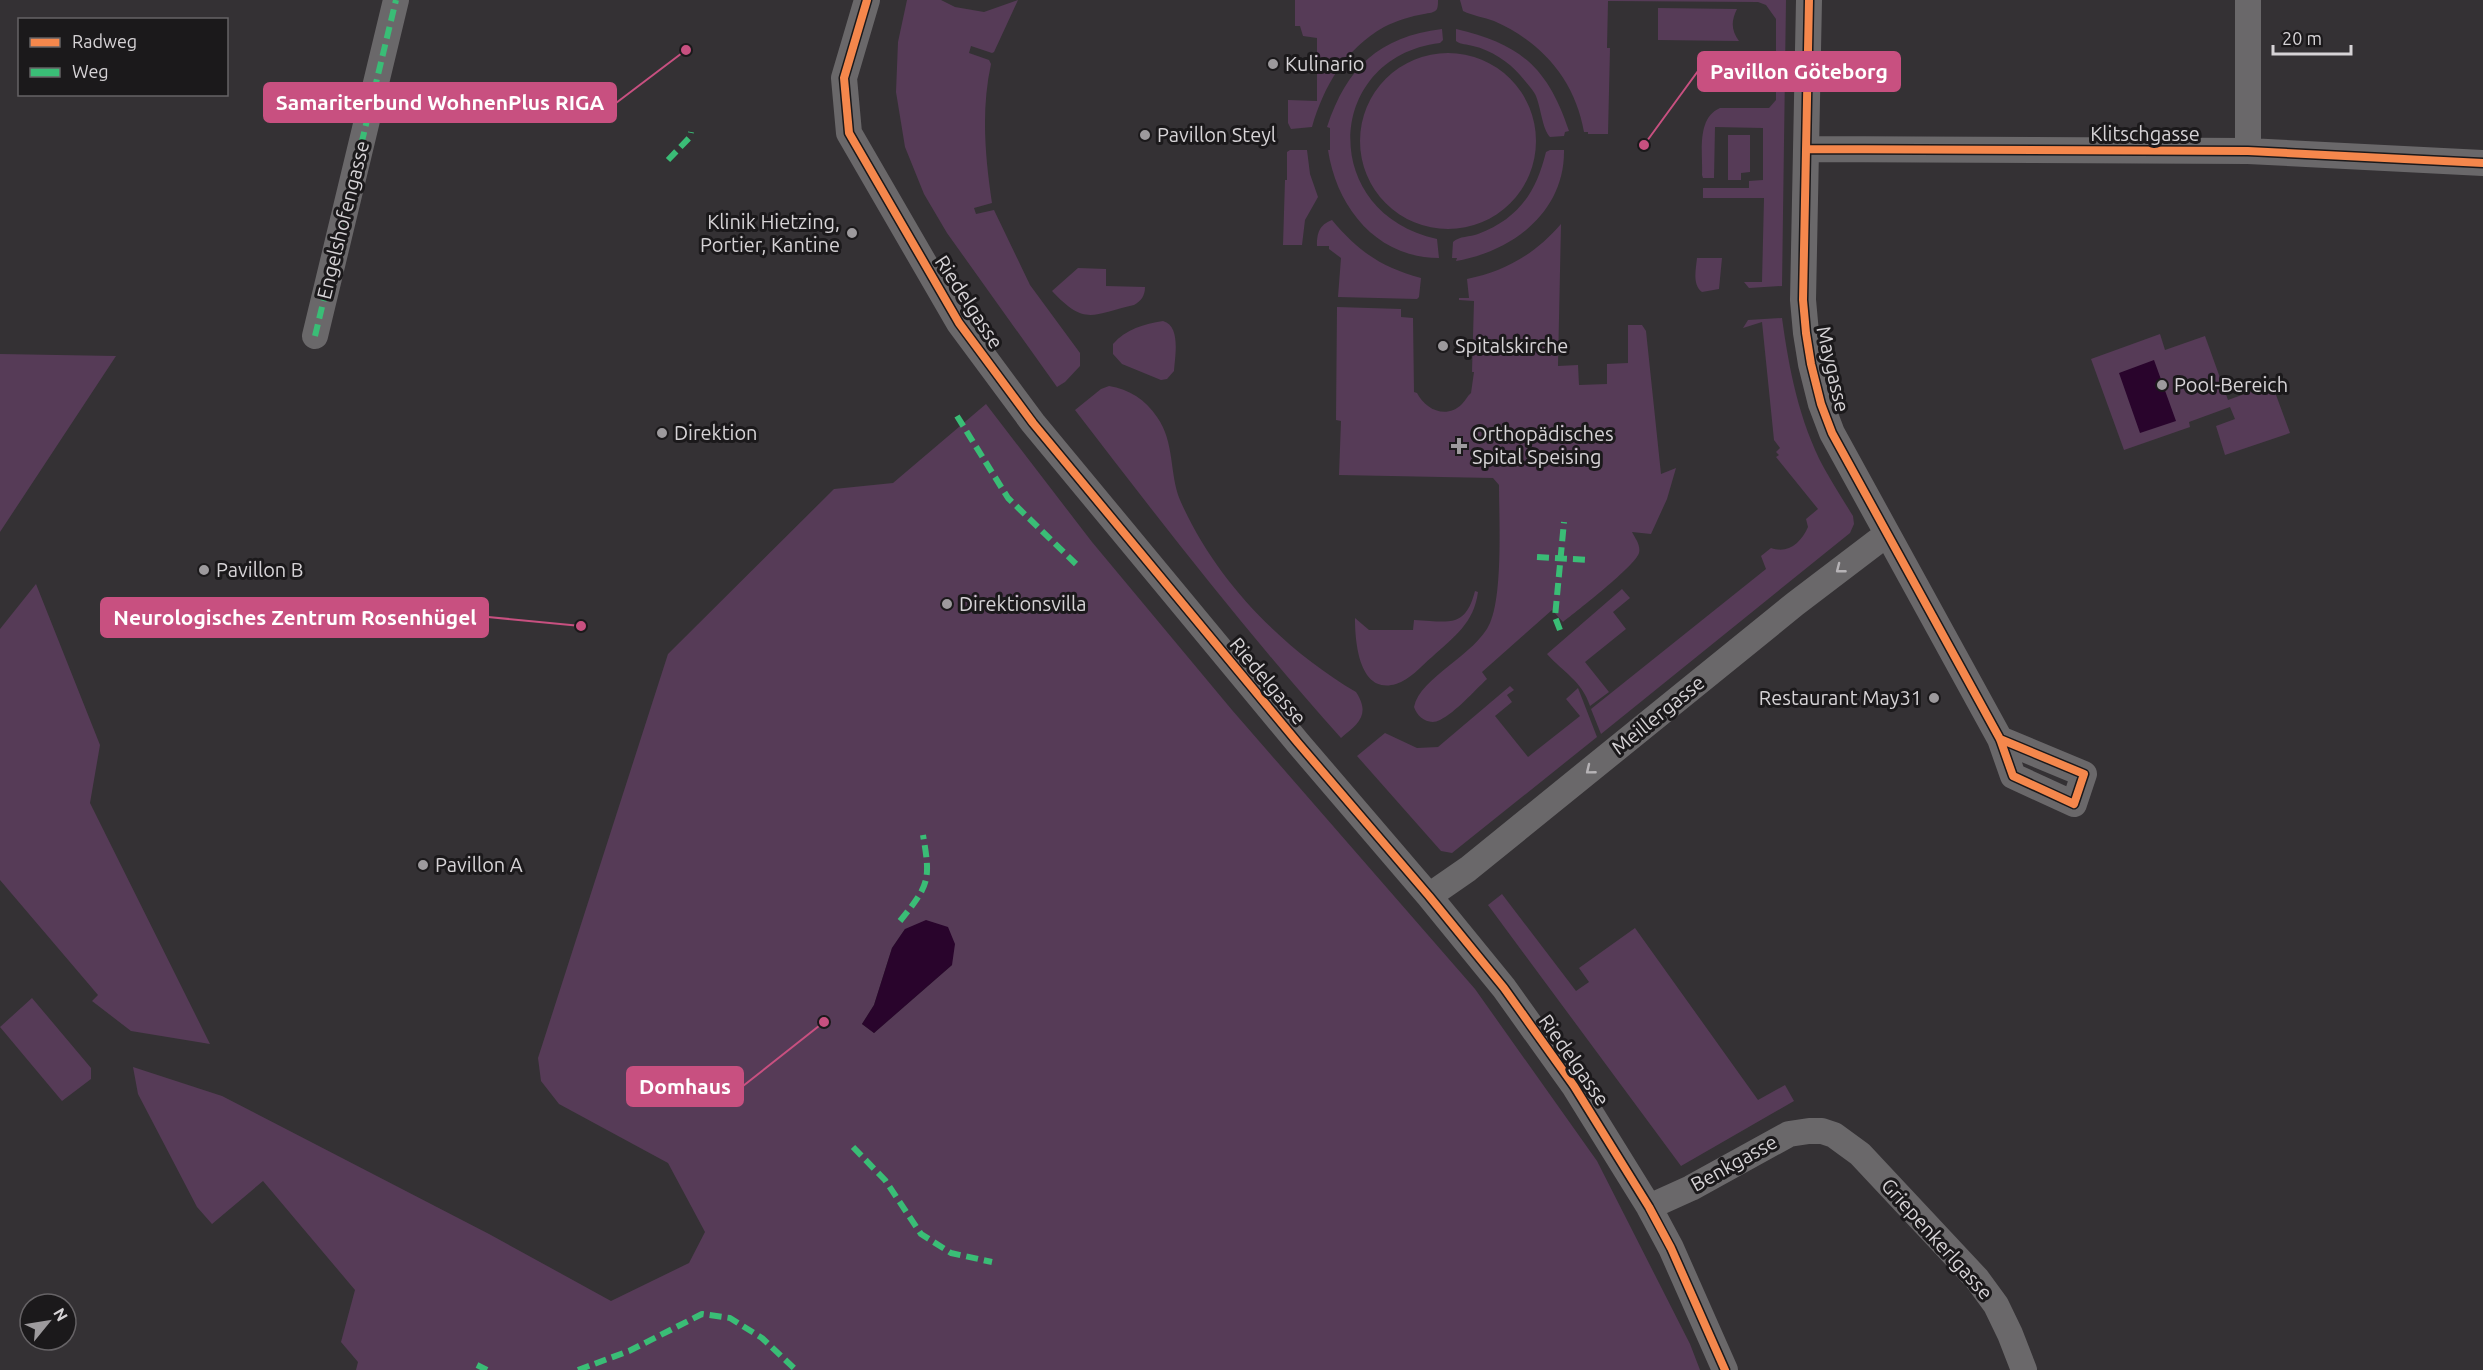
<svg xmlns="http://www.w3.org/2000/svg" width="2483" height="1370" viewBox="0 0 2483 1370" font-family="Ubuntu,sans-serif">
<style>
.green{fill:#563b57;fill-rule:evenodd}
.water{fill:#29042c}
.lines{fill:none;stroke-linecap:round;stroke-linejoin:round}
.minor{stroke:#6a686a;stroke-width:26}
.quiet{stroke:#3abd76;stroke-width:6;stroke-dasharray:12 6;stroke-linecap:butt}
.cycleway-casing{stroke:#1b191b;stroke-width:11}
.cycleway{stroke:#f5874c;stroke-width:8}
.oneway{stroke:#b6b3b6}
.poi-dot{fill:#9d9a9d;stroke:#1b191b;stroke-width:2}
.labels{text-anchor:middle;stroke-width:6;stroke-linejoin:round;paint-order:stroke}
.poi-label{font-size:20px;fill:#d6d3d6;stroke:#1b191b;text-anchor:start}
.street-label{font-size:20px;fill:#d6d3d6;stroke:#1b191b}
.leader{fill:none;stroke:#c85080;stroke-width:2}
.callout-dot{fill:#c85080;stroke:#1b191b;stroke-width:2}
.callout{fill:#c85080;stroke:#c85080;stroke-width:2}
.callout-label{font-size:21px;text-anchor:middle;font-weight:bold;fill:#fff}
</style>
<rect width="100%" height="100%" fill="#343134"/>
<path class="green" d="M 907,0 L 941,0 L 955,7 L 984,12 L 1018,0 L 994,52 L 992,53 L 971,46 L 969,53 L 989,60 L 991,64 C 981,110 985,156 992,203 L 974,208 L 976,214 L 994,210 L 1030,285 L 1080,353 L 1080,366 L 1065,382 L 1057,387 L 947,233 L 924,194 L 905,147 L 896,92 L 898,42 Z
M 1295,0 L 1438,0 C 1438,2 1438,7 1437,9 C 1435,13 1428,13 1424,14 C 1411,16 1396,21 1384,27 C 1345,49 1324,86 1312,127 L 1291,129 L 1288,123 L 1288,100 L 1317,101 L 1317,38 L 1303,36 L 1300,26 L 1295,26 Z
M 1460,0 L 1786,0 L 1782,286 L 1749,288 L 1744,282 L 1762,282 L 1764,198 L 1703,198 L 1703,188 L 1749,188 L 1749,181 L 1763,180 L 1763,128 L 1715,127 L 1714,178 L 1703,178 L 1702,175 C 1703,154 1696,118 1720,108 L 1769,108 L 1776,100 L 1776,19 L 1766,5 L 1758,2 L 1608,1 L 1607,48 L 1610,48 L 1608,134 L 1588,134 L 1588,132 L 1584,132 C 1575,80 1542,42 1494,21 C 1484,17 1473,16 1463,11 Z
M 1658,8 L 1737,9 C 1731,21 1731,30 1739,41 L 1658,40 Z
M 1442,29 L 1443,40 L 1440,43 C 1324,57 1318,213 1437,239 L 1439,258 C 1378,258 1337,209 1328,150 L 1330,150 L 1330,128 L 1327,127 C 1347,67 1379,37 1442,29 Z
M 1456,29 C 1521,44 1548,68 1569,131 L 1565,132 L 1564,136 L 1550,137 C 1542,129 1541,106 1535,94 C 1531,87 1525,81 1520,75 C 1509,62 1491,50 1473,46 C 1467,44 1461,45 1456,41 Z
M1360 141a88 88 0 1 1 176 0a88 88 0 1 1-176 0Z
M 1728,135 L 1750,135 L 1750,172 L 1741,173 L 1741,180 L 1728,180 Z
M 1290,150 L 1307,150 L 1310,174 L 1318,197 L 1305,220 L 1302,245 L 1283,245 L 1285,180 L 1287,180 L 1287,152 Z
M 1550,150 L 1564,150 C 1565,211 1514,251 1456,261 L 1457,258 L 1452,258 L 1453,242 C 1459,236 1470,237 1478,234 C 1518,219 1536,193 1546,152 Z
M 1332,220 C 1359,252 1381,267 1421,278 L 1419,297 L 1417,299 L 1338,297 L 1341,258 L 1329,249 L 1329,246 L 1317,246 C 1317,233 1319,225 1332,220 Z
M 1561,224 L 1558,366 L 1578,365 L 1579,385 L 1607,384 L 1607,364 L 1628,363 L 1628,325 L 1642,325 L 1646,331 L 1661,474 L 1676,468 L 1667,499 L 1651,534 L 1632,532 C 1635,538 1641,545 1639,553 C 1635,566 1577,611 1563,622 L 1552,610 L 1482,672 L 1487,679 C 1474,691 1456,712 1440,720 C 1429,726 1417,717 1414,707 C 1420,677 1476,655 1490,623 C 1503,593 1499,520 1499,485 L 1493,478 L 1339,475 L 1341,421 L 1336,420 L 1337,307 L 1401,309 L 1401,317 L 1413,318 L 1414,392 L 1417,393 C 1425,409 1446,420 1462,404 C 1466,400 1467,396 1471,393 L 1474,372 L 1472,372 L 1474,301 L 1459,300 L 1459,298 L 1469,298 L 1467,279 C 1506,271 1535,254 1561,224 Z
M 1697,258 L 1722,258 L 1719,289 L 1702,292 C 1692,285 1696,269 1697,258 Z
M 1078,268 L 1106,269 L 1106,286 L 1145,287 C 1145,296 1141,301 1134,305 C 1091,315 1085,326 1052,291 Z
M 1782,318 C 1789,369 1799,421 1824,468 C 1833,484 1843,500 1853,516 L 1854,524 L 1850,533 L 1601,734 L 1591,709 L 1766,569 L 1761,556 L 1771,548 C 1788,554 1801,543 1808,527 L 1806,519 L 1818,509 L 1776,457 L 1779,455 L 1776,452 L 1780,448 L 1774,440 L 1762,322 L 1743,328 L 1748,320 Z
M 1163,321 C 1181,326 1175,356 1174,371 L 1167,379 L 1161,380 L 1122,364 L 1113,354 L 1113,344 C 1126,329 1144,324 1163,321 Z
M 2160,334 L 2165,350 L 2205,336 L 2228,400 L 2272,384 L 2290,433 L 2225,455 L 2216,426 L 2235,419 L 2230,407 L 2189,422 L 2190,427 L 2124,450 L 2091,359 Z
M 0,354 L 116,356 L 0,532 Z
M 1109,386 C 1129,389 1146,400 1157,417 C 1175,442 1169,473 1180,500 C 1215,580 1282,648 1356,692 C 1371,715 1358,724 1341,738 C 1247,633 1160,521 1075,410 L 1101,389 Z
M 986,404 L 1092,542 L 1232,710 L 1475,989 L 1597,1161 L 1690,1344 L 1700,1370 L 356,1370 L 358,1362 L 341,1342 L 355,1290 L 263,1181 L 212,1224 L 197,1207 L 138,1094 L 133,1067 L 222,1096 L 489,1234 L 611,1301 L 689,1263 L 705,1232 L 668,1163 L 559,1104 L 541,1081 L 538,1058 L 668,654 L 834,489 L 893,483 ZM 905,929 L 952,965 L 874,1033 L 862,1024 L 874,1005 L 892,948 Z
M 36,584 L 100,745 L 90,803 L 210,1044 L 131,1031 L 92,1001 L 98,995 L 0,880 L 0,629 Z
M 1622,589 L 1630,598 L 1613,612 L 1626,629 L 1585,662 L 1609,692 L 1590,706 C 1582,681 1563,672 1547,654 Z
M 1475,591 L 1478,592 C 1474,623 1454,637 1432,657 C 1421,666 1410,680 1396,684 C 1359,695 1355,642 1355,618 L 1369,630 L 1413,630 L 1414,620 C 1447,621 1465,630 1475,591 Z
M 1510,686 L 1514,690 L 1507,695 L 1512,702 L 1495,716 L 1528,757 L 1580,716 L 1566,699 L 1578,688 L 1597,737 L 1452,853 L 1441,851 L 1357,756 L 1385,733 L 1417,748 L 1438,747 Z
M 1502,894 L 1576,991 L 1589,982 L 1579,968 L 1635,928 L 1758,1100 L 1785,1085 L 1794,1101 L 1681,1166 L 1488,905 Z
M 32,998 L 91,1068 L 91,1079 L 62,1101 L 0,1027 Z"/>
<path class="water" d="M 2154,360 L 2176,421 L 2140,433 L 2119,373 Z
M 926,920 L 948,927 L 955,944 L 952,965 L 874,1033 L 862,1024 L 874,1005 L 892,948 L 905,929 Z"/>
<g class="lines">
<path class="minor" d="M 867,0 L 844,78 L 849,133 L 959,323 L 1033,423 L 1298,743 L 1429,896 L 1504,988 L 1574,1086 L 1649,1207 L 1671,1248 L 1725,1370
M 1809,0 L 1803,300 L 1806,333 L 1811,364 L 1821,404 L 1832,433 L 2000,739 L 2013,776 L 2074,804 L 2084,774 L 2000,739
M 1807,149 L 2248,151 L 2483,163
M 2248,151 L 2248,0
M 315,336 L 396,0
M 1429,896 L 1468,869 L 1795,604 L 1887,534
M 1649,1207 L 1691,1188 L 1789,1134 L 1809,1131 L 1822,1131 L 1834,1135 L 1860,1154 L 1977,1279 L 1996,1305 L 2010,1334 L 2024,1370"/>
<path class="quiet" d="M 668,160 L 690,137 L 691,132
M 315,336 L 396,0
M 957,416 L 1008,498 L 1076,564
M 1537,557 L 1588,560
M 1560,630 L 1555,617 L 1564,522
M 900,921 C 929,885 931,881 923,835
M 853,1147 L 885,1180 L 921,1234 L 951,1253 L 992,1262
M 477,1365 L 487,1370
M 578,1370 L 629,1351 L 702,1314 L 730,1318 L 762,1338 L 796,1370"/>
<defs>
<path id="cycleway" d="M 867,0 L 844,78 L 849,133 L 959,323 L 1033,423 L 1298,743 L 1429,896 L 1504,988 L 1574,1086 L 1649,1207 L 1671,1248 L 1725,1370
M 1809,0 L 1803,300 L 1806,333 L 1811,364 L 1821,404 L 1832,433 L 2000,739 L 2013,776 L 2074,804 L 2084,774 L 2000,739
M 1807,149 L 2248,151 L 2483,163"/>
</defs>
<use href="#cycleway" class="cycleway-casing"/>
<use href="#cycleway" class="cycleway"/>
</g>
<defs><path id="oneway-chevron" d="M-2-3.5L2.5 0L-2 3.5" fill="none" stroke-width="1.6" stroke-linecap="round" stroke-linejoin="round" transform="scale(1.5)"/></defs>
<g class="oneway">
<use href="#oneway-chevron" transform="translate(1840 569) rotate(142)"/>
<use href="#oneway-chevron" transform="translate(1590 770) rotate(141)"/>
</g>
<g class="poi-dot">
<circle cx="1273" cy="64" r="6"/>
<circle cx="1145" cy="135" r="6"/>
<circle cx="852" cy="233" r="6"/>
<circle cx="1443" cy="346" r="6"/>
<circle cx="2162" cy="385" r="6"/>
<circle cx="662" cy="433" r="6"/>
<path d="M1456 437h6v6h6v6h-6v6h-6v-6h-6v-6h6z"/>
<circle cx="204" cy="570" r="6"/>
<circle cx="947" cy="604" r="6"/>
<circle cx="1934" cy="698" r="6"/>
<circle cx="423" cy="865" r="6"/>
</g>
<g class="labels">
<g class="poi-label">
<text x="1285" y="71">Kulinario</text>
<text x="1157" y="142">Pavillon Steyl</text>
<text x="840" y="229" text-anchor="end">Klinik Hietzing,<tspan x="840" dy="23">Portier, Kantine</tspan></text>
<text x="1455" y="353">Spitalskirche</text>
<text x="2174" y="392">Pool-Bereich</text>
<text x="674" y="440">Direktion</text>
<text x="1472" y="441">Orthopädisches<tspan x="1472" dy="23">Spital Speising</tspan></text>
<text x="216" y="577">Pavillon B</text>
<text x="959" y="611">Direktionsvilla</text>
<text x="1922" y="705" text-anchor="end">Restaurant May31</text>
<text x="435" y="872">Pavillon A</text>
</g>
<g class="street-label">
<text x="2145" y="141">Klitschgasse</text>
<text transform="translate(343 220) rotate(-76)" y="7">Engelshofengasse</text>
<text transform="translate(969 302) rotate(57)" y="7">Riedelgasse</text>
<text transform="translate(1833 369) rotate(77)" y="7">Maygasse</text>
<text transform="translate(1268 681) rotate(50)" y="7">Riedelgasse</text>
<text transform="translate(1658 715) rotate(-39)" y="7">Meillergasse</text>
<text transform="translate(1574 1060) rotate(55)" y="7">Riedelgasse</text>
<text transform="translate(1734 1163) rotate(-29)" y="7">Benkgasse</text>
<text transform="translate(1937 1239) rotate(48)" y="7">Griepenkerlgasse</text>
</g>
</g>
<path class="leader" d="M1644 145L1698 71M686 50L616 103M581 626L488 617M824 1022L743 1086"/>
<g class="callout-dot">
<circle cx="1644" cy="145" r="6"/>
<circle cx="686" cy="50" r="6"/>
<circle cx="581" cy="626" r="6"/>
<circle cx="824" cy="1022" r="6"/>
</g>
<g class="callout">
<rect x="1698" y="52" width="202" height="39" rx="6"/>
<rect x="264" y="83" width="352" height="39" rx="6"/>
<rect x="101" y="598" width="387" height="39" rx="6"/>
<rect x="627" y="1067" width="116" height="39" rx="6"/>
</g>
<g class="callout-label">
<text x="1799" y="79">Pavillon Göteborg</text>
<text x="440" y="110">Samariterbund WohnenPlus RIGA</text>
<text x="295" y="625">Neurologisches Zentrum Rosenhügel</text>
<text x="685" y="1094">Domhaus</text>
</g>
<rect x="18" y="18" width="210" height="78" fill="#1b191b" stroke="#666366" stroke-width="1.5"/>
<rect x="30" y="38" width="30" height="9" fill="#f5874c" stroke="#666366" stroke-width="1.5"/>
<text x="72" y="48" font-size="18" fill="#d6d3d6">Radweg</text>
<rect x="30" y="68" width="30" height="9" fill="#3abd76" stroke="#666366" stroke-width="1.5"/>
<text x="72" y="78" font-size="18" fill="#d6d3d6">Weg</text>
<g transform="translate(48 1322) rotate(60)"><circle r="28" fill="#1b191b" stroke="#666366" stroke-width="1.5"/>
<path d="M0-4.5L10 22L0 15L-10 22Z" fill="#9d9a9d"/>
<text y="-9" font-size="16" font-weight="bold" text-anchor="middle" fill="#d6d3d6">N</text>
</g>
<path d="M2273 45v9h78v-9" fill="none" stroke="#d6d3d6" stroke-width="3"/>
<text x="2282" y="45" font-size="18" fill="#d6d3d6" stroke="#1b191b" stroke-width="4.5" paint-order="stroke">20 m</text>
</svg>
